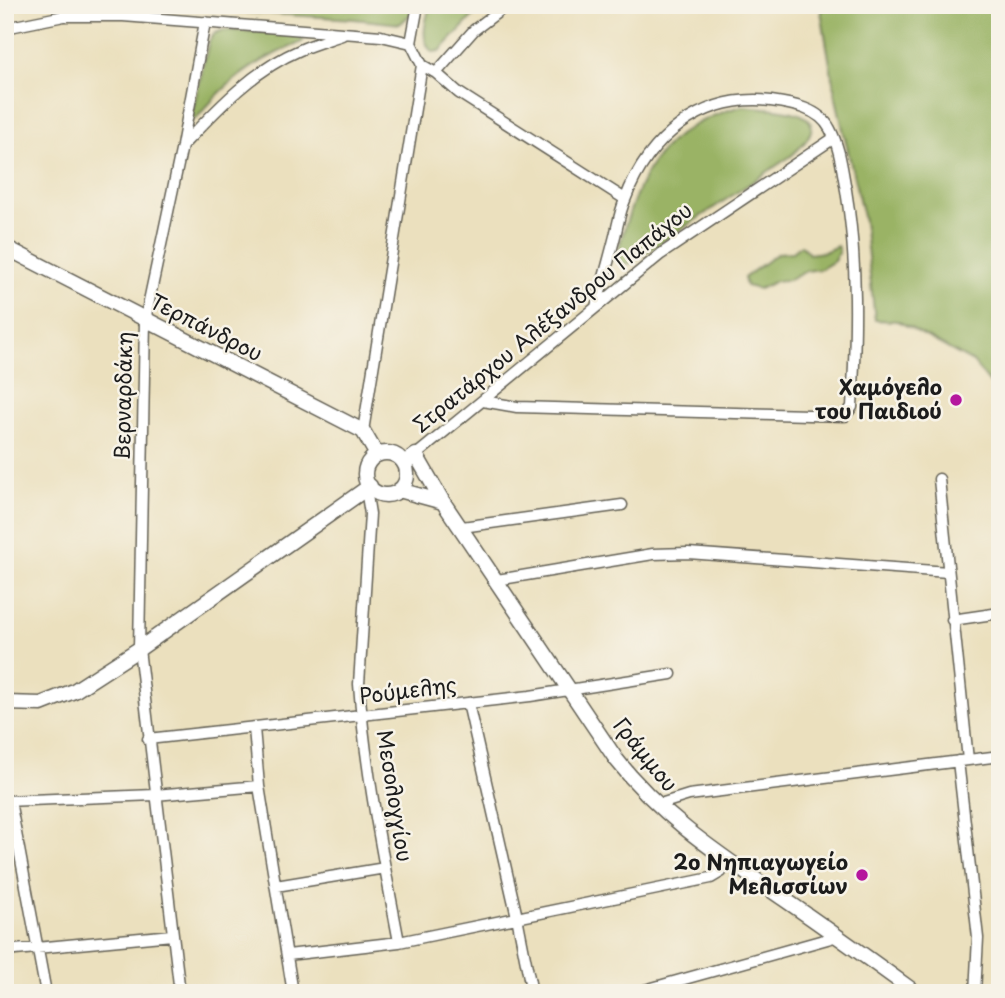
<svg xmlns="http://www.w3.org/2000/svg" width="1005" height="998" viewBox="0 0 1005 998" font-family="'Playpen Sans',sans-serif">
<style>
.forest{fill:#9ab365;stroke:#5b6840;stroke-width:2}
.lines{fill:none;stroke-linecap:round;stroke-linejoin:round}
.minor-casing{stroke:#646155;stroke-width:13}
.tertiary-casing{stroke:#646155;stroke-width:17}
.minor{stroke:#fff;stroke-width:10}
.tertiary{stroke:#fff;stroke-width:14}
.poi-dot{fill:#b5179e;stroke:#f7f3e8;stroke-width:2.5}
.labels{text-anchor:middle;stroke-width:5;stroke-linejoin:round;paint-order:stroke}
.street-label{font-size:21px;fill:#1c1c1c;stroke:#f7f3e8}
.poi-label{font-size:21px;font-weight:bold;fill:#1c1c1c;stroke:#f7f3e8;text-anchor:end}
</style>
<rect width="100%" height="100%" fill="#f7f3e8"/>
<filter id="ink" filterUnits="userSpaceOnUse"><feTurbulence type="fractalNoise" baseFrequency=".0143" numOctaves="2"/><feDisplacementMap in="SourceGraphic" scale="14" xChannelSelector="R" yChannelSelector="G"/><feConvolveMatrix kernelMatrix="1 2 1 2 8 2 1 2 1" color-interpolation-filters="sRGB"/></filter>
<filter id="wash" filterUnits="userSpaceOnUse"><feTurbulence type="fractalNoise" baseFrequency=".00686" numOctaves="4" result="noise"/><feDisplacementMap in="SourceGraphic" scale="28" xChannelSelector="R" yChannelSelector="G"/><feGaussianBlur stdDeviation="1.57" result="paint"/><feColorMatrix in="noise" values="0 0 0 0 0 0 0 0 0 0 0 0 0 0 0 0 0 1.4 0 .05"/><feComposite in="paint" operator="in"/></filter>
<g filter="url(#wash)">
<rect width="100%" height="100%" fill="#ebe0be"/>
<path class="forest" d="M 127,5 L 413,5 L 411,14 L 400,24 L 354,19 Z
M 430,5 L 489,5 L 474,15 L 440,51 L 432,52 C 419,39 426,21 430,5 Z
M 820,5 L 1000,5 L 1000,396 L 973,362 L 898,321 L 875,320 L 864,221 L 835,94 Z
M 224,30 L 295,34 L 303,36 L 303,41 C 294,47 283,49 273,55 C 241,71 219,91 196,119 L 191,118 L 209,41 L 215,33 Z
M 742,106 C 777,110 846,108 791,156 L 631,263 L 623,264 L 619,260 L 618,251 C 640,172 657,130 742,106 Z
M 801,245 L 809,254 L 824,252 L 837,246 L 839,251 L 834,261 L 821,269 L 806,271 L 789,280 L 776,281 L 759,289 L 746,286 L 744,278 L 778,253 L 792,252 Z"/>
</g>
<g filter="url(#ink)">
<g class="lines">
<defs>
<path id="minor" d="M 5,28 L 64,16 L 123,16 L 381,36 L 411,43
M 411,43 L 422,65 L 436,73 L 459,93 L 625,199
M 411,43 L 418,5
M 436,73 L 474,30 L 507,5
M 182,146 C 217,109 253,70 300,50 C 313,44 328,40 342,35
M 483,401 L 517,407 L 845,416 L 852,407 C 856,334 858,263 846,190 C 842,169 840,148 830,129 C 819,108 792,104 771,101 C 702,93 648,138 625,200 C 620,211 618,224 615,236 C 609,260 602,284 596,307
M 363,431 L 422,65
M 416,455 L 661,254 L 834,138
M 939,479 L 968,760
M 366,489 L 370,514 L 359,684 C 365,770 383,857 399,942
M 462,527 L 622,505
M 497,580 L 653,554 L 688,553 L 948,572
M 952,620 L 1000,613
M 468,703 L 517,917 L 532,993
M 254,728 L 259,786 L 293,993
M 148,739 L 530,696 L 671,674
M 958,761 L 978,938 L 975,993
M 5,801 L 155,795 L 259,786
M 10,801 L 46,993
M 657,805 L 689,795 L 1000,756
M 276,886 L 385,868
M 5,951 L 172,935
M 288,955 L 399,942 L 711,878 L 721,872 L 728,861
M 180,993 L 139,649 L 145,320 L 182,146 L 205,22
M 634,993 L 838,936"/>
<path id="tertiary" d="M 5,247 L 363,431 L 377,455
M365 474a21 21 0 1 1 42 0a21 21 0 1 1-42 0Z
M 405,463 L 416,455 L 443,502 L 616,759 C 662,818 723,857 784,899 C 829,930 872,961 916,993
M 399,490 L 443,502
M 5,703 L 41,704 L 74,691 L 139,649 L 370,486"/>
</defs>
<use href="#minor" class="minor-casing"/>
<use href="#tertiary" class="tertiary-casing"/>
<use href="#minor" class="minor"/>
<use href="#tertiary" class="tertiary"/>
</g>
</g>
<g class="poi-dot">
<circle cx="956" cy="400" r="7"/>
<circle cx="862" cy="875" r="7"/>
</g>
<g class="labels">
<g class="street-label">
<text transform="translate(553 318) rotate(-39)" y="7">Στρατάρχου Αλέξανδρου Παπάγου</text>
<text transform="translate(206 328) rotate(27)" y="7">Τερπάνδρου</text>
<text transform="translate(124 396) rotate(-89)" y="7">Βερναρδάκη</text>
<text transform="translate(408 691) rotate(-7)" y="7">Ρούμελης</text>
<text transform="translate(645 755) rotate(51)" y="7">Γράμμου</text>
<text transform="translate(394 796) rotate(81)" y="7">Μεσολογγίου</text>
</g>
<g class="poi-label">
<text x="942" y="395">Χαμόγελο<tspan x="942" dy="24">του Παιδιού</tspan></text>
<text x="848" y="870">2ο Νηπιαγωγείο<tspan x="848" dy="24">Μελισσίων</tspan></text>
</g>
</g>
<rect width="1005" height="998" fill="none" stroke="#f7f3e8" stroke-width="28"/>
</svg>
